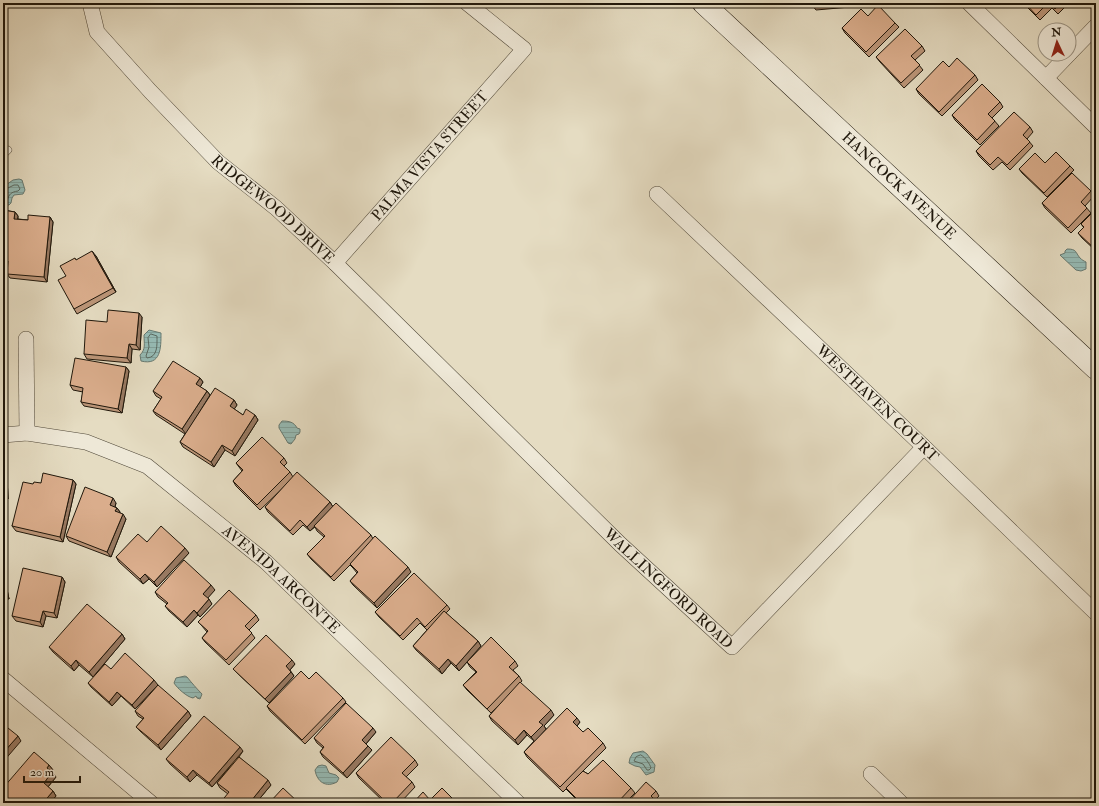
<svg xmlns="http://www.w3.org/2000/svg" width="1099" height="806" viewBox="0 0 1099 806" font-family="'IM FELL Double Pica',serif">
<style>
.water{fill:url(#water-rules);stroke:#667971}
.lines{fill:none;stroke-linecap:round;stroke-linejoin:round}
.shore{stroke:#5a6960;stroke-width:1}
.lane-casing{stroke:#504839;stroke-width:8}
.street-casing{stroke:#504839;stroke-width:16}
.secondary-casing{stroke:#1f170b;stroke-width:22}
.lane{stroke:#eee8d7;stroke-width:7}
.street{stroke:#eee8d7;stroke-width:15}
.secondary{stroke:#eee8d7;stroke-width:21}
.wall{fill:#bc9679;stroke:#1f170b}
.shaded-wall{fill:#997a63;stroke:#1f170b}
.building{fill:#dbae8d;stroke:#1f170b}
.labels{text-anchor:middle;stroke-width:4;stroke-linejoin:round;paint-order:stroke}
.street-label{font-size:15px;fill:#1f170b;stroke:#eee8d7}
</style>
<defs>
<pattern id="water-rules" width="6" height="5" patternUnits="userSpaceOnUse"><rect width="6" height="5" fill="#96bbb5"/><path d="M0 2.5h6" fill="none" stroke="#81a09a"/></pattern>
</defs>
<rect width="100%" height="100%" fill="#e5dcc2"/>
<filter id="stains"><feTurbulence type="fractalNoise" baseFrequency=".005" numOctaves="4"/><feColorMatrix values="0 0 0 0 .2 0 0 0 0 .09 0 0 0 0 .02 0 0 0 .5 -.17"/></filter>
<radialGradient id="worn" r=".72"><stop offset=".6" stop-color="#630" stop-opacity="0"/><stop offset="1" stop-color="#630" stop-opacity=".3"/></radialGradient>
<path class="water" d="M 19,179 L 22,180 L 25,190 L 23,194 L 14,195 L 12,198 L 11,203 L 9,205 L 3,205 L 3,187 L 13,180 Z
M 1067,249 C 1077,249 1075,252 1080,258 C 1082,260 1084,261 1086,262 L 1086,269 L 1081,271 L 1076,270 L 1061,256 L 1060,255 L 1065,253 L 1065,251 Z
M 149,330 L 161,333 C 161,348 161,366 141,361 L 140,355 C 146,349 144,344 144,335 Z
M 282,421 C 289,421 294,422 297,428 L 300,429 L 300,432 L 299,434 L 296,435 L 295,439 L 291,444 L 288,443 L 279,428 L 279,425 Z
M 185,676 L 187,677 C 191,682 197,689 202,694 L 200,699 L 197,698 L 196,696 L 193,698 C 187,697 177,688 174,683 L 176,678 Z
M 643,751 L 647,754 L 655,765 L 654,772 L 646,775 L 640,767 L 635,766 L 629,763 L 630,758 L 633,753 Z
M 322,765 L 326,766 L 329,773 L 336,775 L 339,778 L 337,782 C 326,788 317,782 315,770 L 318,766 Z"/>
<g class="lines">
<path class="shore" d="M 3,190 L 6,189 L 14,185 L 18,185 L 20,189 L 18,191 C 11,192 9,194 7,201 L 3,201
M 151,334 L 157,336 C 157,345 158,357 147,358 L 146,356 L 149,347 L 148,338 Z
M 641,755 C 645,757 650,764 651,768 L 649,770 L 647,770 L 643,764 L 634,761 L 636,757 Z"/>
<defs>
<path id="lane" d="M 3,155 L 8,150"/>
<g id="street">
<path id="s1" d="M 90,3 L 97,32 L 150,91 L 218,162 L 276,208 L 335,263 L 620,544 L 732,647 L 924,447"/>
<path d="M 969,3 L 1096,127"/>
<path d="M 1069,54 L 1096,26"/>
<path d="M 1046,78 L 1069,54"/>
<path id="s2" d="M 657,194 L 924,447 L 1096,613"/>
<path id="s3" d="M 335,263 L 524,49 L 467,3"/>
<path d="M 26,339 L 27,433"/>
<path id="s4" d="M 3,435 L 27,433 L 86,442 L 147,466 L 266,562 L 518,803"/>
<path d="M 3,679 L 151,803"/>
<path d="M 871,774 L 901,803"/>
</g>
<g id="secondary">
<path id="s5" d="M 703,3 L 1096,369"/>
</g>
</defs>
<use href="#lane" class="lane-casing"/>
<use href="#street" class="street-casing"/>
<use href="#secondary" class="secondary-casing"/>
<use href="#lane" class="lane"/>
<use href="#street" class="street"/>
<use href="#secondary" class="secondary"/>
</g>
<path class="wall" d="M 812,3 L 850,3 L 850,7 L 816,10 L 812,5 Z
M 1023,3 L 1069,3 L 1058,14 L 1052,8 L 1040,20 Z
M 868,16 L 895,23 L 899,27 L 869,57 L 845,33 L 842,28 Z
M 922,46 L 925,51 L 915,60 L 923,70 L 904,88 L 880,62 L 876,57 Z
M 949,67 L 975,75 L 978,80 L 942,116 L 919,94 L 916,89 Z
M 1000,102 L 1003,107 L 992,118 L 999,126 L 980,145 L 955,120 L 952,115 Z
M 1030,127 L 1033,132 L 1027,139 L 1033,146 L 1010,170 L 1002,162 L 993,170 L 979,156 L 976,151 Z
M 1045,163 L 1070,166 L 1074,170 L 1047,197 L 1022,173 L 1019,169 Z
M 1091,191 L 1094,196 L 1085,206 L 1091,213 L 1071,233 L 1045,208 L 1042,203 Z
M 3,210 L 15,212 L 18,216 L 18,219 L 28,220 L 50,217 L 53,222 L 47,282 L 10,278 L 7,274 L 8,266 L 3,265 Z
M 1096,217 L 1096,251 L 1082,238 L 1078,233 L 1084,228 L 1081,224 Z
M 96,256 L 116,292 L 77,314 L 74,309 L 66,276 L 77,260 Z
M 142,317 L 140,350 L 132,349 L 131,363 L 87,359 L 84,354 L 107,322 Z
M 126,367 L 129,371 L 122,413 L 84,406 L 81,402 L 83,392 L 73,390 L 70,385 Z
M 200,378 L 203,382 L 200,387 L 207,391 L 210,395 L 234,400 L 237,405 L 234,409 L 243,415 L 255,415 L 258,420 L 235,456 L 225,450 L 214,467 L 183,447 L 180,442 L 185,434 L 156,415 L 153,411 L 161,399 L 156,396 L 153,391 Z
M 284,458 L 287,463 L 284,466 L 290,472 L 293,477 L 330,502 L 333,507 L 371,535 L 373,539 L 411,572 L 377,608 L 353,585 L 350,581 L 357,573 L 353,568 L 350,565 L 334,581 L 311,559 L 307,554 L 324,537 L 317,531 L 315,527 L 310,531 L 303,525 L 293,535 L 268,512 L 265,507 L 288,483 L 260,510 L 236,486 L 233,481 L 242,471 L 236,463 Z
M 3,471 L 4,471 L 7,476 L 8,499 L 3,499 Z
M 73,480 L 76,484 L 63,542 L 16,531 L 12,526 L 33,484 Z
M 116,503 L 115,507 L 117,508 L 120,512 L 120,513 L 126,519 L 111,557 L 69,541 L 66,536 Z
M 147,542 L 189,553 L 157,587 L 149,579 L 143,584 L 119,562 L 116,557 Z
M 3,570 L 9,599 L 3,600 Z
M 62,577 L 65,582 L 57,618 L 46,616 L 43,627 L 16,621 L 12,616 Z
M 215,590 L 207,598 L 212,604 L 200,617 L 198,615 L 187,627 L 169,611 L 165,606 L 167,604 L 158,597 L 155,592 Z
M 447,605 L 450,609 L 446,613 L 478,641 L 481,646 L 471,658 L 515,661 L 518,666 L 513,670 L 519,676 L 522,681 L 520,683 L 554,715 L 544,726 L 546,729 L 580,722 L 577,726 L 583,732 L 603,743 L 606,748 L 583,771 L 588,774 L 631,788 L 635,793 L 625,803 L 580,803 L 566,789 L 563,792 L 527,757 L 524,752 L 534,741 L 527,735 L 518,745 L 492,721 L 489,716 L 503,701 L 491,713 L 467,690 L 463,685 L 476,672 L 470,667 L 467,662 L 459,671 L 451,663 L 442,674 L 416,650 L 413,646 L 427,630 L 420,623 L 403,640 L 379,617 L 375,612 Z
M 256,615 L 259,620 L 249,630 L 255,638 L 229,665 L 205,642 L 202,638 L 207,632 L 202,626 L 198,622 Z
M 122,634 L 125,639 L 93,677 L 79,665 L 74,671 L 53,652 L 49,647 Z
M 295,664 L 290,670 L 294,676 L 269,703 L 237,673 L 233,669 Z
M 88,683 L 158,685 L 135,709 L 121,696 L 112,706 L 91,687 Z
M 343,698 L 346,702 L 305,744 L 270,711 L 267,706 Z
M 135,711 L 188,711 L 191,716 L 161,750 L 140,731 L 136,727 L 143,719 L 138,716 Z
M 376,732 L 366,744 L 372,750 L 347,778 L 323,757 L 320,752 L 323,748 L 317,743 L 314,738 Z
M 243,751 L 239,757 L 271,785 L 256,803 L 220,803 L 228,794 L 220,788 L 217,783 L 231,765 L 212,787 L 197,775 L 190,782 L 170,764 L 166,759 Z
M 415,760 L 418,765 L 406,777 L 412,782 L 415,787 L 400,803 L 385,803 L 359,778 L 356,773 Z
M 49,765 L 53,770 L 51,771 L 56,777 L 48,787 L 53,791 L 56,796 L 50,803 L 11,803 L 3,796 L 3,788 Z
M 656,791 L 659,796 L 655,800 L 627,803 Z"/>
<path class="shaded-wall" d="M 15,212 L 18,216 L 17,223 L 14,219 Z
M 50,217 L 53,222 L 47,282 L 44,277 Z
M 92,251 L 96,256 L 116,292 L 113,288 Z
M 139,313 L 142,317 L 140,350 L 136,345 Z
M 129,344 L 132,349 L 131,363 L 127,358 Z
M 126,367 L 129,371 L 122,413 L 118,409 Z
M 200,378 L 203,382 L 199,389 L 196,384 Z
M 207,391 L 210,395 L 186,434 L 182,429 Z
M 234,400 L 237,405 L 233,411 L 230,406 Z
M 255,415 L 258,420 L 235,456 L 232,451 Z
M 222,445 L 225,450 L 214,467 L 211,462 Z
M 4,471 L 7,476 L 8,499 L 4,494 Z
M 73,480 L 76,484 L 63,542 L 60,537 Z
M 113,498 L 116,503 L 114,510 L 110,505 Z
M 330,502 L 333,507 L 310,531 L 307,527 Z
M 117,508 L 120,512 L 118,516 L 115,511 Z
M 123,514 L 126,519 L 111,557 L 107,552 Z
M 185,548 L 189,553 L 157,587 L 154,582 Z
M 408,567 L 411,572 L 377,608 L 374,603 Z
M 3,570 L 9,599 L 6,594 L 3,582 Z
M 145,574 L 149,579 L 143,584 L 140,579 Z
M 62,577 L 65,582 L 57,618 L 54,613 Z
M 211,585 L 215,590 L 207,599 L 203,594 Z
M 209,599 L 212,604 L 200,617 L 197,613 Z
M 194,610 L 198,615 L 187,627 L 183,622 Z
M 43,611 L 46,616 L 43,627 L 40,622 Z
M 122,634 L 125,639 L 93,677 L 89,672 Z
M 478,641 L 481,646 L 459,671 L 456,666 Z
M 448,659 L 451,663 L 442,674 L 439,669 Z
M 76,660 L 79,665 L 74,671 L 71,666 Z
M 292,660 L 295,664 L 289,671 L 286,666 Z
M 291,672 L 294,676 L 269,703 L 265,699 Z
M 154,680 L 158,685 L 135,709 L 132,705 Z
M 117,692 L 121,696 L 112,706 L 109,702 Z
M 551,710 L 554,715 L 544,726 L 546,729 L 535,742 L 531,737 L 539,722 Z
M 188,711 L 191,716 L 161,750 L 158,745 Z
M 577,718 L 580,722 L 576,727 L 573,722 Z
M 373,728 L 376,732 L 365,745 L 362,740 Z
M 524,730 L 527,735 L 518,745 L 515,740 Z
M 18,736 L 21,741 L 3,762 L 3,753 Z
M 368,746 L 372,750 L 347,778 L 343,773 Z
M 240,747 L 243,751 L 212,787 L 209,783 Z
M 49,765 L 53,770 L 50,772 L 47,768 Z
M 193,770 L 197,775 L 190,782 L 187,777 Z
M 52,772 L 56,777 L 47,788 L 44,783 Z
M 268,780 L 271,785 L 256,803 L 252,803 L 251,801 Z
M 53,791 L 56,796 L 50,803 L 43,803 Z"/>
<path class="building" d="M 812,3 L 835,3 L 812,5 Z
M 1025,3 L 1048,3 L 1036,15 Z
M 1048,3 L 1061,3 L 1055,9 Z
M 878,5 L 895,23 L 866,52 L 842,28 L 861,9 L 868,16 Z
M 905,29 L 922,46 L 911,56 L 920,65 L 901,83 L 876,57 Z
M 957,58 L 975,75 L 939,112 L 916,89 L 943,61 L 949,67 Z
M 982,84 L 1000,102 L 988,114 L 995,121 L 977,140 L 952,115 Z
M 1014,112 L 1030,127 L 1023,135 L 1030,142 L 1007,165 L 998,157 L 990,165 L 976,151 Z
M 1056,152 L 1070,166 L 1044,193 L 1019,169 L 1035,153 L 1045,163 Z
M 1072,173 L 1091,191 L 1081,202 L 1087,208 L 1068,228 L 1042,203 Z
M 3,210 L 15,212 L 14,219 L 28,220 L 28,215 L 50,217 L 44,277 L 7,274 L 8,261 L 3,261 Z
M 1092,213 L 1096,217 L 1096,250 L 1078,233 L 1084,227 L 1081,224 Z
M 92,251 L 113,288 L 74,309 L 58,280 L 66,276 L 60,266 L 75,258 L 76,260 Z
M 108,310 L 139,313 L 136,345 L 129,344 L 127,358 L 84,354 L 86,320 L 107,322 Z
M 75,358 L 126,367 L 118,409 L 81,402 L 83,388 L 70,385 Z
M 173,361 L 200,378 L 196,384 L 207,391 L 182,429 L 153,411 L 162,397 L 153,391 Z
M 215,388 L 234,400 L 230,406 L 243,415 L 246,409 L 255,415 L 232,451 L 222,445 L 211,462 L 180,442 Z
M 262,437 L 284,458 L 280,462 L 290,472 L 257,505 L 233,481 L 243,470 L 236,463 Z
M 3,471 L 4,471 L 4,494 L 3,494 Z
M 297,472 L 330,502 L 307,527 L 300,520 L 290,531 L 265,507 Z
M 43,473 L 73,480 L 60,537 L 12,526 L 23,482 L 33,484 L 34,482 L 41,483 Z
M 85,487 L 113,498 L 110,505 L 117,508 L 115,511 L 123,514 L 107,552 L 66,536 Z
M 336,503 L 371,535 L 331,577 L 307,554 L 325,536 L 314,526 Z
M 161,526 L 185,548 L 154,582 L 145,574 L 140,579 L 116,557 L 138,534 L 147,542 Z
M 375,536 L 408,567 L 374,603 L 350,581 L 358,572 L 350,564 Z
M 184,560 L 211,585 L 203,594 L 209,599 L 197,613 L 194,610 L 183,622 L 165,606 L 168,603 L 155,592 Z
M 23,568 L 62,577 L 54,613 L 43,611 L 40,622 L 12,616 Z
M 414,573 L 447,605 L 425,627 L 417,618 L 400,636 L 375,612 Z
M 3,582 L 6,594 L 3,595 Z
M 229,590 L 256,615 L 245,626 L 252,633 L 226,660 L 202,638 L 208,631 L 198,622 Z
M 87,604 L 122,634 L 89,672 L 76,660 L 71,666 L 49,647 Z
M 444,611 L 478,641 L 456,666 L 448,659 L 439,669 L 413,646 Z
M 266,635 L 292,660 L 286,666 L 291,672 L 265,699 L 233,669 Z
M 491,637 L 515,661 L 509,667 L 519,676 L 487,709 L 463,685 L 477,672 L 467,662 Z
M 125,653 L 154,680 L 132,705 L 117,692 L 109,702 L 88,683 L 105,664 L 111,669 Z
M 301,671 L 309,679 L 316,672 L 343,698 L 302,740 L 267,706 Z
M 520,682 L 551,710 L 539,722 L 543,725 L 531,737 L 524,730 L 515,740 L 489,716 Z
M 158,685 L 188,711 L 158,745 L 136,727 L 144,718 L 135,711 Z
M 346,703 L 373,728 L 362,740 L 368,746 L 343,773 L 320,752 L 324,747 L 314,738 Z
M 567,708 L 577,718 L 573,722 L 583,732 L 588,728 L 603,743 L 560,787 L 524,752 Z
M 204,716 L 240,747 L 209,783 L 193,770 L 187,777 L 166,759 Z
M 3,724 L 18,736 L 3,753 Z
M 391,737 L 415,760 L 402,773 L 412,782 L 392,803 L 387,803 L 356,773 Z
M 34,752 L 49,765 L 47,768 L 52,772 L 44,783 L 53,791 L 43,803 L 14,803 L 3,794 L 3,788 Z
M 239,757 L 268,780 L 251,801 L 253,803 L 220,803 L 229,792 L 217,783 Z
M 603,760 L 631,788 L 617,803 L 600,803 L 597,800 L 594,803 L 581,803 L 566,788 L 583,771 L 588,774 Z
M 646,782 L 656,791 L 651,796 L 658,803 L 627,803 Z
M 283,788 L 299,803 L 269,803 Z
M 442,788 L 457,803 L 413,803 L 423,792 L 430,800 Z
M 74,799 L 78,803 L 71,803 Z
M 94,800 L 98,803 L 91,803 Z"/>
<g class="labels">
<g class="street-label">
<text dy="5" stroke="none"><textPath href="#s3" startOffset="143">PALMA VISTA STREET</textPath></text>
<text dy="5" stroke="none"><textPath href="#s5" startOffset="268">HANCOCK AVENUE</textPath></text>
<text dy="5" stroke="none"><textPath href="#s1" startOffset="280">RIDGEWOOD DRIVE</textPath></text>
<text dy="5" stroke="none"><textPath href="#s2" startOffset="304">WESTHAVEN COURT</textPath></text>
<text dy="5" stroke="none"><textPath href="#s4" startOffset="325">AVENIDA ARCONTE</textPath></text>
<text dy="5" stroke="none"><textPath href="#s1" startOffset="828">WALLINGFORD ROAD</textPath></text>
</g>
</g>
<rect width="1099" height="806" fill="none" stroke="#e5dcc2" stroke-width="16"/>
<rect x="4" y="4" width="1091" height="798" fill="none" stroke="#1f170b" stroke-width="2"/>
<rect x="8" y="8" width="1083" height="790" fill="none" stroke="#1f170b"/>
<g transform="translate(1057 42) rotate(356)"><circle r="19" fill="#eee8d7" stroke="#9b9485"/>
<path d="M0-3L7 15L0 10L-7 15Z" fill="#8f2418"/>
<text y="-6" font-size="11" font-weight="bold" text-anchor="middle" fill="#1f170b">N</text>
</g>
<path d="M24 776v6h56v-6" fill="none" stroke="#1f170b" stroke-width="2"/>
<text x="30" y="776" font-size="12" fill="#1f170b" stroke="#eee8d7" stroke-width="3" paint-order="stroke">20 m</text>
<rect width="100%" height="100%" filter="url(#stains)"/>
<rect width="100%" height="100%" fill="url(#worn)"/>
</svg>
